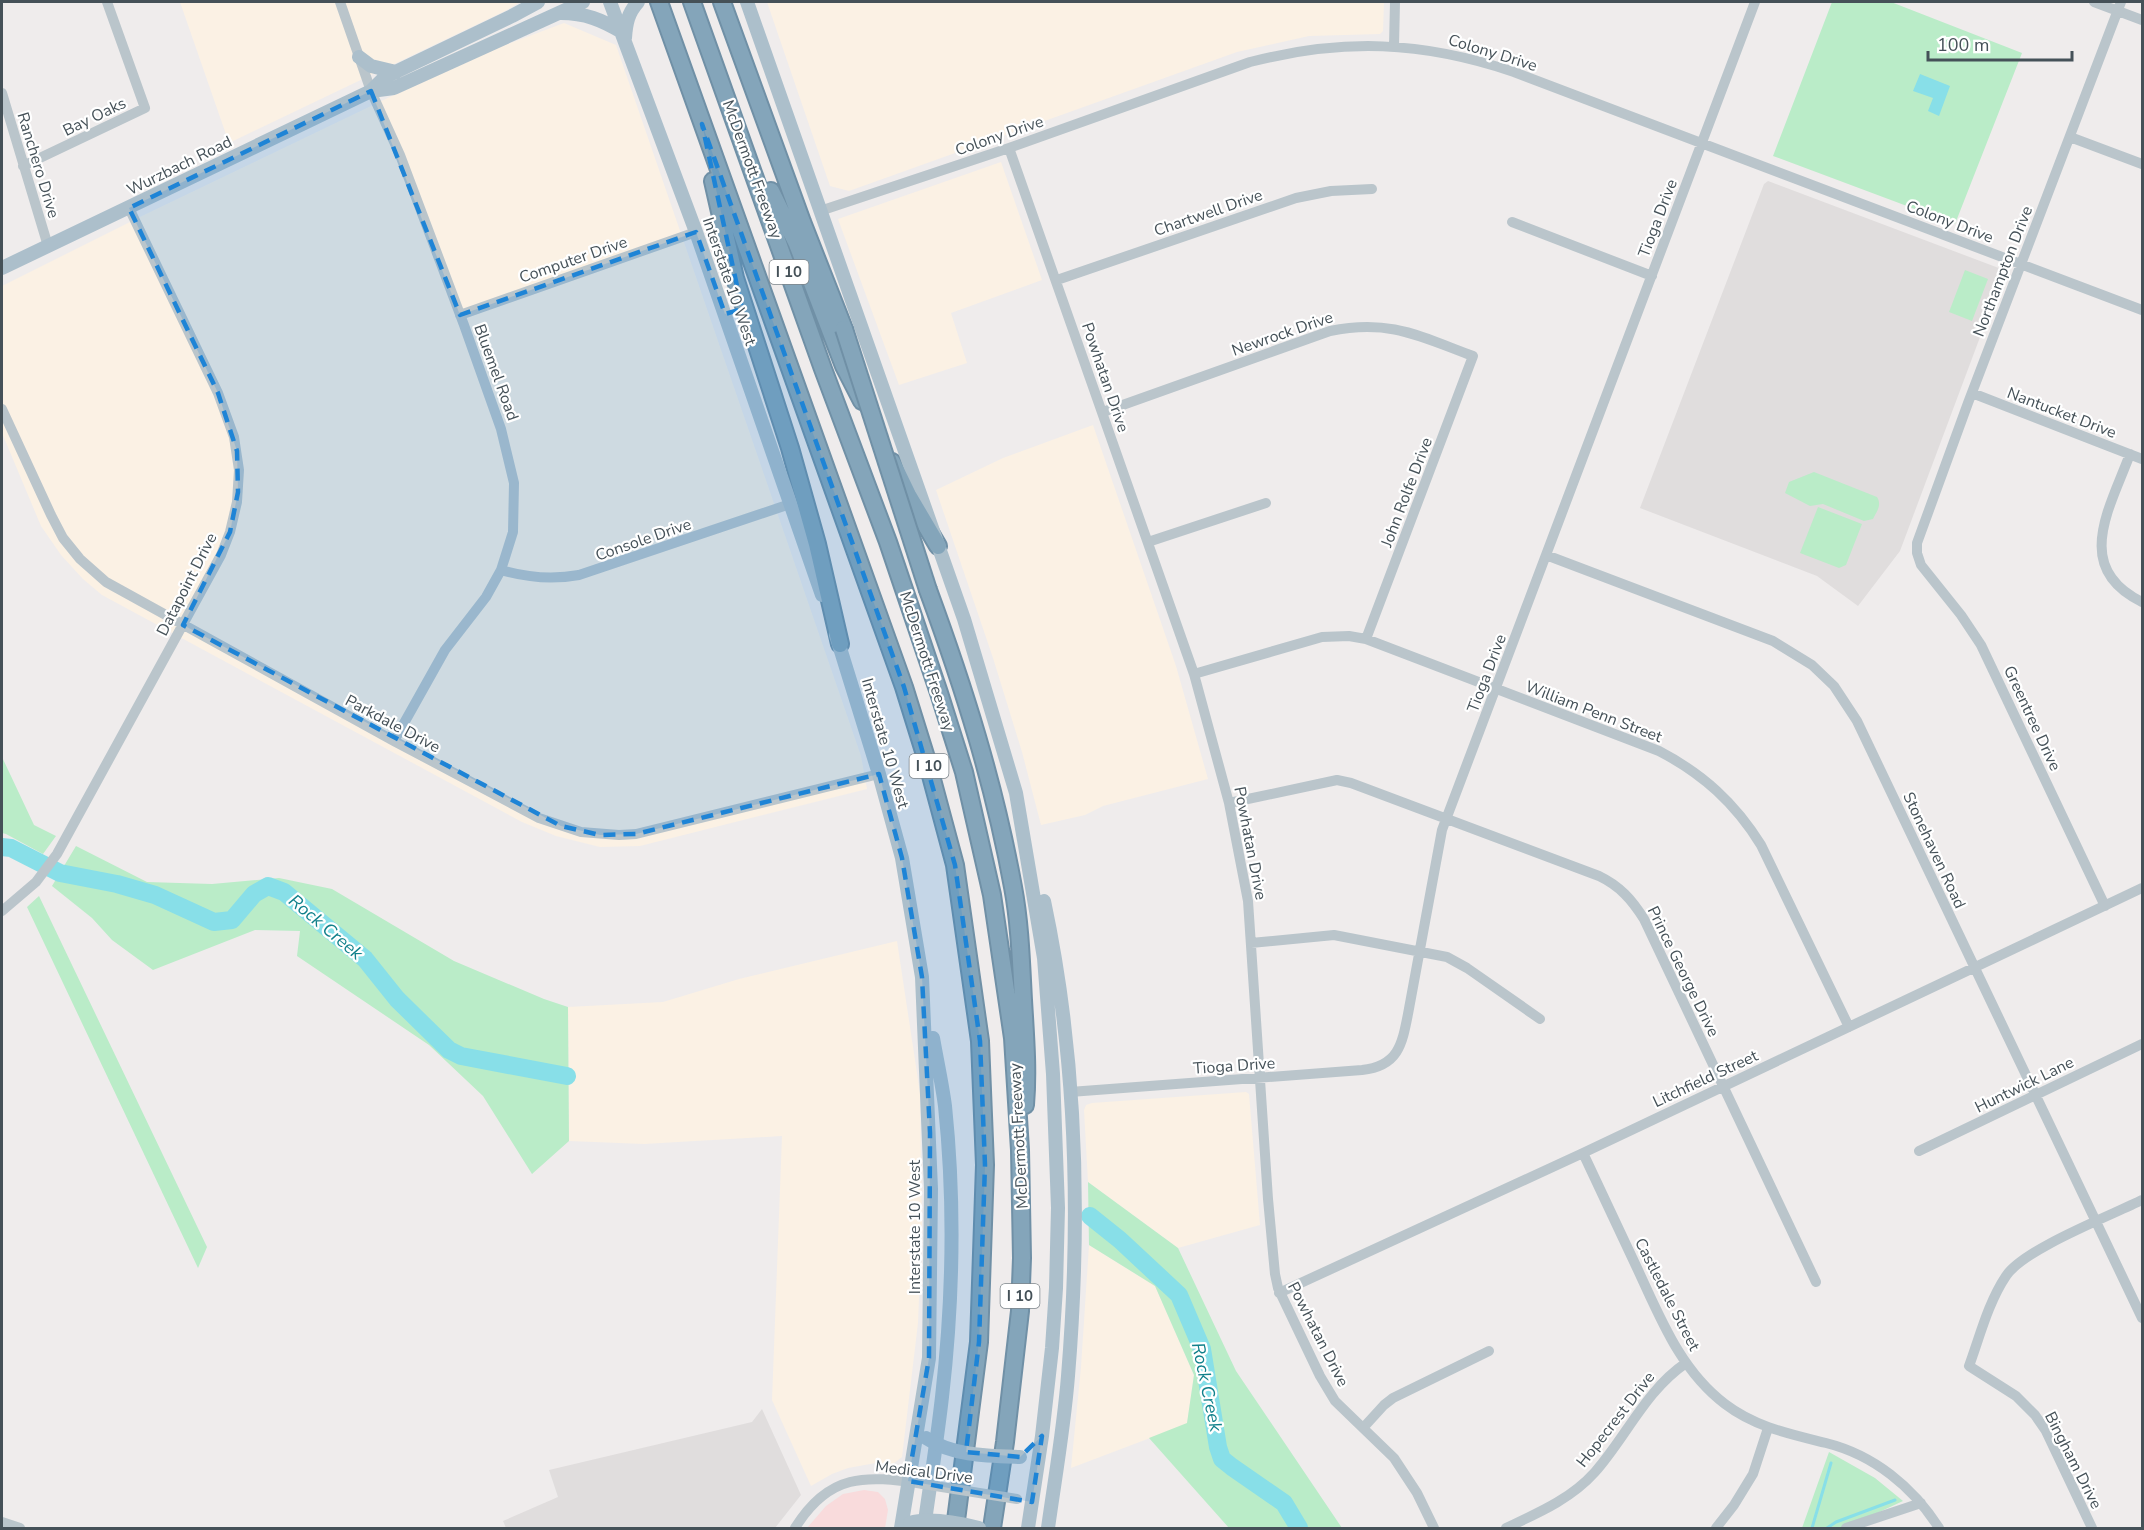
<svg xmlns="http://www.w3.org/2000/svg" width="2144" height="1530" viewBox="0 0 2144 1530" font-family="'Nunito Sans',sans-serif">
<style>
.commercial{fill:#fbf1e4}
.education{fill:#e0dddd}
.medical{fill:#f9dbdc}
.green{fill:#baecc8}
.water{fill:#88dfe8}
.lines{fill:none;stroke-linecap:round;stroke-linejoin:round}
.stream{stroke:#88dfe8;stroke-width:3}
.river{stroke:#88dfe8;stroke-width:18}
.highway-casing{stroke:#7090a6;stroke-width:20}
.minor{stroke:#bac5cb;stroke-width:10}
.major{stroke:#acbfcb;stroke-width:14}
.highway{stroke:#84a5ba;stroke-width:16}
.highway-bridge-casing{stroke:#7090a6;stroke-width:20;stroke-linecap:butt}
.minor-bridge{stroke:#bac5cb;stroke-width:10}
.major-bridge{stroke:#acbfcb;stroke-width:14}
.highway-bridge{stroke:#84a5ba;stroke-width:16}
.marked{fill:#1e84d6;fill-opacity:0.2;stroke:#1e84d6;stroke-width:4.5;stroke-dasharray:12 8;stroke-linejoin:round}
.labels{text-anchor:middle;stroke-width:4.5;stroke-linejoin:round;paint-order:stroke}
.shield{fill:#fff;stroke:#7d858a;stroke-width:1.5}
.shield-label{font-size:15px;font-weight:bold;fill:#455158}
.street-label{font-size:16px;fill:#455158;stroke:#fff}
.water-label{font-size:18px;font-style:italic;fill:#10808b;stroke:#fff}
</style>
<rect width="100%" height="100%" fill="#efecec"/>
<path class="commercial" d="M 180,2 L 520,2 L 505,11 L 229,143 Z
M 767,2 L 1384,2 L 1383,31 L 1380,34 L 1309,36 L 1237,52 L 849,191 L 830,186 Z
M 564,23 L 616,45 L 861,756 L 867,789 L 640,846 L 600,847 L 556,836 L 522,822 L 102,595 L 83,579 L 61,555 L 41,526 L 2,433 L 2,286 L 144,215 L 473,57 Z
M 1001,162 L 1042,280 L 951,313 L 967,363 L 899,385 L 838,219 Z
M 1093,425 L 1176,666 L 1208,779 L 1103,806 L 1085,815 L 1041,825 L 1022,752 L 993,658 L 936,490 L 1003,458 Z
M 897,941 L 920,1093 L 922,1224 L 918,1323 L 902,1457 L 893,1464 L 876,1463 L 848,1468 L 832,1474 L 811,1486 L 772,1400 L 782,1136 L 644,1144 L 569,1141 L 568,1007 L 663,1002 L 739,979 Z
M 1246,1092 L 1249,1094 L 1260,1225 L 1178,1248 L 1088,1182 L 1084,1110 L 1086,1105 L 1092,1103 Z
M 1089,1245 L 1155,1286 L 1194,1375 L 1187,1424 L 1071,1468 L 1081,1367 Z"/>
<path class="education" d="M 1768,181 L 2004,270 L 2004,273 L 1900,551 L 1858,606 L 1817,576 L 1640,508 L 1764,184 Z
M 762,1409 L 801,1495 L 775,1528 L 506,1528 L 503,1521 L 558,1497 L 549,1470 L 752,1422 Z"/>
<path class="medical" d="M 864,1490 L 878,1492 L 885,1499 L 888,1510 L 885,1528 L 807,1528 L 826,1506 L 843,1494 Z"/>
<path class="green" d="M 1832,2 L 1891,2 L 2022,53 L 1955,224 L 1773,156 Z
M 1965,270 L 1988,279 L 1972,321 L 1949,312 Z
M 1814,472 L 1877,497 C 1882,505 1877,511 1873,519 L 1864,521 L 1823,504 L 1810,506 L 1785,493 L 1789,482 Z
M 1818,507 L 1862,524 L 1846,565 L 1839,568 L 1800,553 Z
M 2,757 L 34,825 L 56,836 L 43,854 L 6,834 L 2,833 Z
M 76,846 L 147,882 L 212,884 L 279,878 L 332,889 L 454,961 L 544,999 L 568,1007 L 569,1141 L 532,1174 L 483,1096 L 429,1045 L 297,956 L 300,931 L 255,930 L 153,970 L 112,940 L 92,918 L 52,886 Z
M 39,896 L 207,1247 L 198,1268 L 27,907 Z
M 1088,1182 L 1178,1248 L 1236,1371 L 1342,1528 L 1229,1528 L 1149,1438 L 1187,1423 L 1194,1375 L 1155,1286 L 1089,1245 Z
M 1829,1452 L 1875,1478 L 1903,1501 L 1845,1528 L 1802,1528 Z"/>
<path class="water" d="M 1920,74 L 1950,86 L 1939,116 L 1928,111 L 1933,98 L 1913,91 Z"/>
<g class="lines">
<path class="stream" d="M 1812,1528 L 1831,1463
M 1827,1528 L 1836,1522 L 1895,1500"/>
<path class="river" d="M 2,847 L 11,848 L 60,873 L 117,884 L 155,895 L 214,922 L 232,920 L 254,894 L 268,886 L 284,892 L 365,959 L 397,999 L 449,1050 L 461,1056 L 567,1076
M 1090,1216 L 1120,1240 L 1179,1295 L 1202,1349 L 1218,1447 L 1222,1459 L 1232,1467 L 1284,1503 L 1299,1528"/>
<defs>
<path id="highway" d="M 659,2 L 904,687 L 927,761 L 955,865 L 980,1041 L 985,1165 L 979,1342 L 955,1528
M 692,2 L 823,369 L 888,542 L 939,693 L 964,772 L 992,895 L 1013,1038 L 1020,1150 L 1022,1258 L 1020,1311 L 1005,1442 L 992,1528
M 722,2 L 802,222 L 844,329
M 713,181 L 735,278 L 790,448 L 817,544 L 840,644
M 771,191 L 797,244 L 844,366 L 862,401
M 892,462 L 908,495 L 938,546
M 928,590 C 964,688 994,783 1013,887 C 1020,924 1021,963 1023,1000 C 1025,1035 1028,1070 1025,1105"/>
</defs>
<use href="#highway" class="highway-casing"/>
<path class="minor" d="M 340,2 L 371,91 L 400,155 L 464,325 L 501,429 L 514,483 L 513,532 L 501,570 L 486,597 L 445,650 L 394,741
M 2094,2 L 2142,20
M 1394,46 L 1395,2
M 2,93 L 48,246
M 2070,137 L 2142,164
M 1009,148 L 1194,674 L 1229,803 L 1248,901 L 1268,1199 L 1275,1274 L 1278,1288 L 1320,1376 L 1335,1401 L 1394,1458 L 1417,1493 L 1434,1528
M 23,166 L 145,108 L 107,2
M 820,211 L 1009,148 L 1250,62 C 1344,38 1422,41 1514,72 L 2142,310
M 1512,222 L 1652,276
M 1057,280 L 1296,198 L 1331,191 L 1372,189
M 460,315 L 696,232
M 1972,393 L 2142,459
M 2,409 L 51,515 L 63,538 L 80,559 L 106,582 L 394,741 L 539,818 L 581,832 L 619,835 L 636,834 L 879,774
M 1103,412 L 1330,331 C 1390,319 1419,336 1473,356 L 1366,639
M 2130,454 C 2110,508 2072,568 2142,602
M 1148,542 L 1266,503
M 1546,555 L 1773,641 L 1812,665 L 1834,686 L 1857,721 L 2142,1318
M 501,570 C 528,578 552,580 579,575 L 790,504
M 1194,674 L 1322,637 L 1349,636 L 1366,639 L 1659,751 C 1703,774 1735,803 1761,845 L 1849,1027
M 1229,803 L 1337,780 L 1351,783 L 1599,876 C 1620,886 1632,900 1644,919 L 1816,1282
M 2105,906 L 1981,645 L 1961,615 L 1921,565 L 1917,553 L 1917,543 L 1968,403 L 2121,2
M 2,911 L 36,882 L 57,854 L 221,555 L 230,532 L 237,502 L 239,470 L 234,437 L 218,393 L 129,208
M 1251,943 L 1334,935 L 1447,957 L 1467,968 L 1540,1019
M 1070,1092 L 1362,1070 C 1398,1066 1402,1045 1408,1014 L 1442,830 L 1755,2
M 1919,1151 L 2142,1044
M 1583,1153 C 1601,1191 1619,1230 1637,1268 C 1660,1317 1680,1370 1725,1404 C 1755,1427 1790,1434 1826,1443 C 1874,1455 1913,1487 1939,1528
M 1279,1293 L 1583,1153 L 2142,888
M 1363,1428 L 1384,1405 L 1393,1398 L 1489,1351
M 2,1522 L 20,1528
M 795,1528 C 829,1473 865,1475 923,1484
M 1506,1528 C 1538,1513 1571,1499 1595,1472 C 1626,1437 1646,1390 1686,1363
M 1716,1528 L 1734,1505 L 1753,1474 L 1768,1428
M 1846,1528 L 1921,1503
M 2092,1528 L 2046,1431 L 2035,1415 L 2016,1396 L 1969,1366 C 1980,1336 1988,1303 2006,1276 C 2024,1249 2110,1216 2142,1200"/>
<path class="major" d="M 610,2 L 696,232 L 822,595
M 747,2 L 964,619 L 1016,793 L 1044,958 L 1053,1074 L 1058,1208 L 1056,1288 L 1052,1348 L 1042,1436 L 1028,1528
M 561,13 C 585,13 602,20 622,32
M 625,38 C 626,23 628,13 638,2
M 359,57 L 371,66 L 396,72
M 371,91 L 394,88 L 583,2
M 2,268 L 371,91 L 385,77 L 512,16 L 538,2
M 836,635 L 879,774 L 902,858 L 922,977 L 931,1189 L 929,1358 L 901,1528
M 1044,901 C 1077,1056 1081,1218 1068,1376 C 1064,1427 1055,1478 1048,1528
M 924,1528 C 930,1485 937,1441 942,1397 C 953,1301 955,1202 945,1106 C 942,1083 937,1061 933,1038"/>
<use href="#highway" class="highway"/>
<defs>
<path id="highway-bridge" d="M 844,329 L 928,590"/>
</defs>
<use href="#highway-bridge" class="highway-bridge-casing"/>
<path class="minor-bridge" d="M 923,1484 L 1017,1499"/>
<path class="major-bridge" d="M 926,1438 C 953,1456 988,1456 1020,1457
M 910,1523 C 929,1517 959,1523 979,1528"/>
<use href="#highway-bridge" class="highway-bridge"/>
</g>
<path class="marked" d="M 371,91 L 460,315 L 696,232 L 725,314 L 742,309 L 702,124 L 904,687 L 955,865 L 980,1041 L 985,1165 L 979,1342 L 966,1452 L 1020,1457 L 1042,1436 L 1032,1502 L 908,1481 L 929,1358 L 930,1133 L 922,977 L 902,858 L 879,774 L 636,834 L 600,835 L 561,826 L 183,625 L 230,532 L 238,492 L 237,451 L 218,393 L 129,208 Z"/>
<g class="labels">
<g class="shield">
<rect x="769.5" y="260" width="39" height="24" rx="4.5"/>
<rect x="909.5" y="754" width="39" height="24" rx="4.5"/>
<rect x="1000.5" y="1284" width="39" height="24" rx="4.5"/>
</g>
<g class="shield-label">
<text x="789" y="277">I 10</text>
<text x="929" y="771">I 10</text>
<text x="1020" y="1301">I 10</text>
</g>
<g class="street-label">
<text transform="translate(1493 52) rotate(17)" y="6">Colony Drive</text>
<text transform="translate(94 116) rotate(-26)" y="6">Bay Oaks</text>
<text transform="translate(999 135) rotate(-19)" y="6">Colony Drive</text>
<text transform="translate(39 165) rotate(73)" y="6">Ranchero Drive</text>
<text transform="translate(179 165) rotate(-26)" y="6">Wurzbach Road</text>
<text transform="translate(753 169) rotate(70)" y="6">McDermott Freeway</text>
<text transform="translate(1208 212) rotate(-19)" y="6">Chartwell Drive</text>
<text transform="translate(1657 218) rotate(-69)" y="6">Tioga Drive</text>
<text transform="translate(1950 221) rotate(21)" y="6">Colony Drive</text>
<text transform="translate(573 259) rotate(-19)" y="6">Computer Drive</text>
<text transform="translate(2002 271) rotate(-69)" y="6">Northampton Drive</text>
<text transform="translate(730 281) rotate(71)" y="6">Interstate 10 West</text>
<text transform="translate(1282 333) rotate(-19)" y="6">Newrock Drive</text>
<text transform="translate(497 372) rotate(70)" y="6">Bluemel Road</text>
<text transform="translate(1106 377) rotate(71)" y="6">Powhatan Drive</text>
<text transform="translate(2062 412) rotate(21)" y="6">Nantucket Drive</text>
<text transform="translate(1406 492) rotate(-69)" y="6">John Rolfe Drive</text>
<text transform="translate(643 539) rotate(-19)" y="6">Console Drive</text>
<text transform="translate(186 584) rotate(-63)" y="6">Datapoint Drive</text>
<text transform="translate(928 661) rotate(72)" y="6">McDermott Freeway</text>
<text transform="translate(1486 673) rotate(-69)" y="6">Tioga Drive</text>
<text transform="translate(1594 711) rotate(21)" y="6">William Penn Street</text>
<text transform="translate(2033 718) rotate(65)" y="6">Greentree Drive</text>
<text transform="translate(393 723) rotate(28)" y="6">Parkdale Drive</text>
<text transform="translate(886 743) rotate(74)" y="6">Interstate 10 West</text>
<text transform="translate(1251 843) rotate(79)" y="6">Powhatan Drive</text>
<text transform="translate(1935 850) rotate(65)" y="6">Stonehaven Road</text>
<text transform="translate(1684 971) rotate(64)" y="6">Prince George Drive</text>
<text transform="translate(1234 1065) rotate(-4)" y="6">Tioga Drive</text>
<text transform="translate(1705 1078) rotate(-25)" y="6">Litchfield Street</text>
<text transform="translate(2024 1084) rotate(-26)" y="6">Huntwick Lane</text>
<text transform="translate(1018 1136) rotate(-93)" y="6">McDermott Freeway</text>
<text transform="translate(914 1227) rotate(-90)" y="6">Interstate 10 West</text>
<text transform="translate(1668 1294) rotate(63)" y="6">Castledale Street</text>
<text transform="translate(1319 1334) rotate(63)" y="6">Powhatan Drive</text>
<text transform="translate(1615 1419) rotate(-52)" y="6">Hopecrest Drive</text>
<text transform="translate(2074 1460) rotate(63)" y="6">Bingham Drive</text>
<text transform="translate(924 1471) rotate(7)" y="6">Medical Drive</text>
</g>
<g class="water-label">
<text transform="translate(326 927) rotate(40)" y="6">Rock Creek</text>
<text transform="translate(1207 1387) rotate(78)" y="6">Rock Creek</text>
</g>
</g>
<rect width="2144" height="1530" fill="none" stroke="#455158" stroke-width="6"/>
<path d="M1928 51v9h144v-9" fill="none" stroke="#455158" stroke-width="3"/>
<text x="1937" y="51" font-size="18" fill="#455158" stroke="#ffffff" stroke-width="4.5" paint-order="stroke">100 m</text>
</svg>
